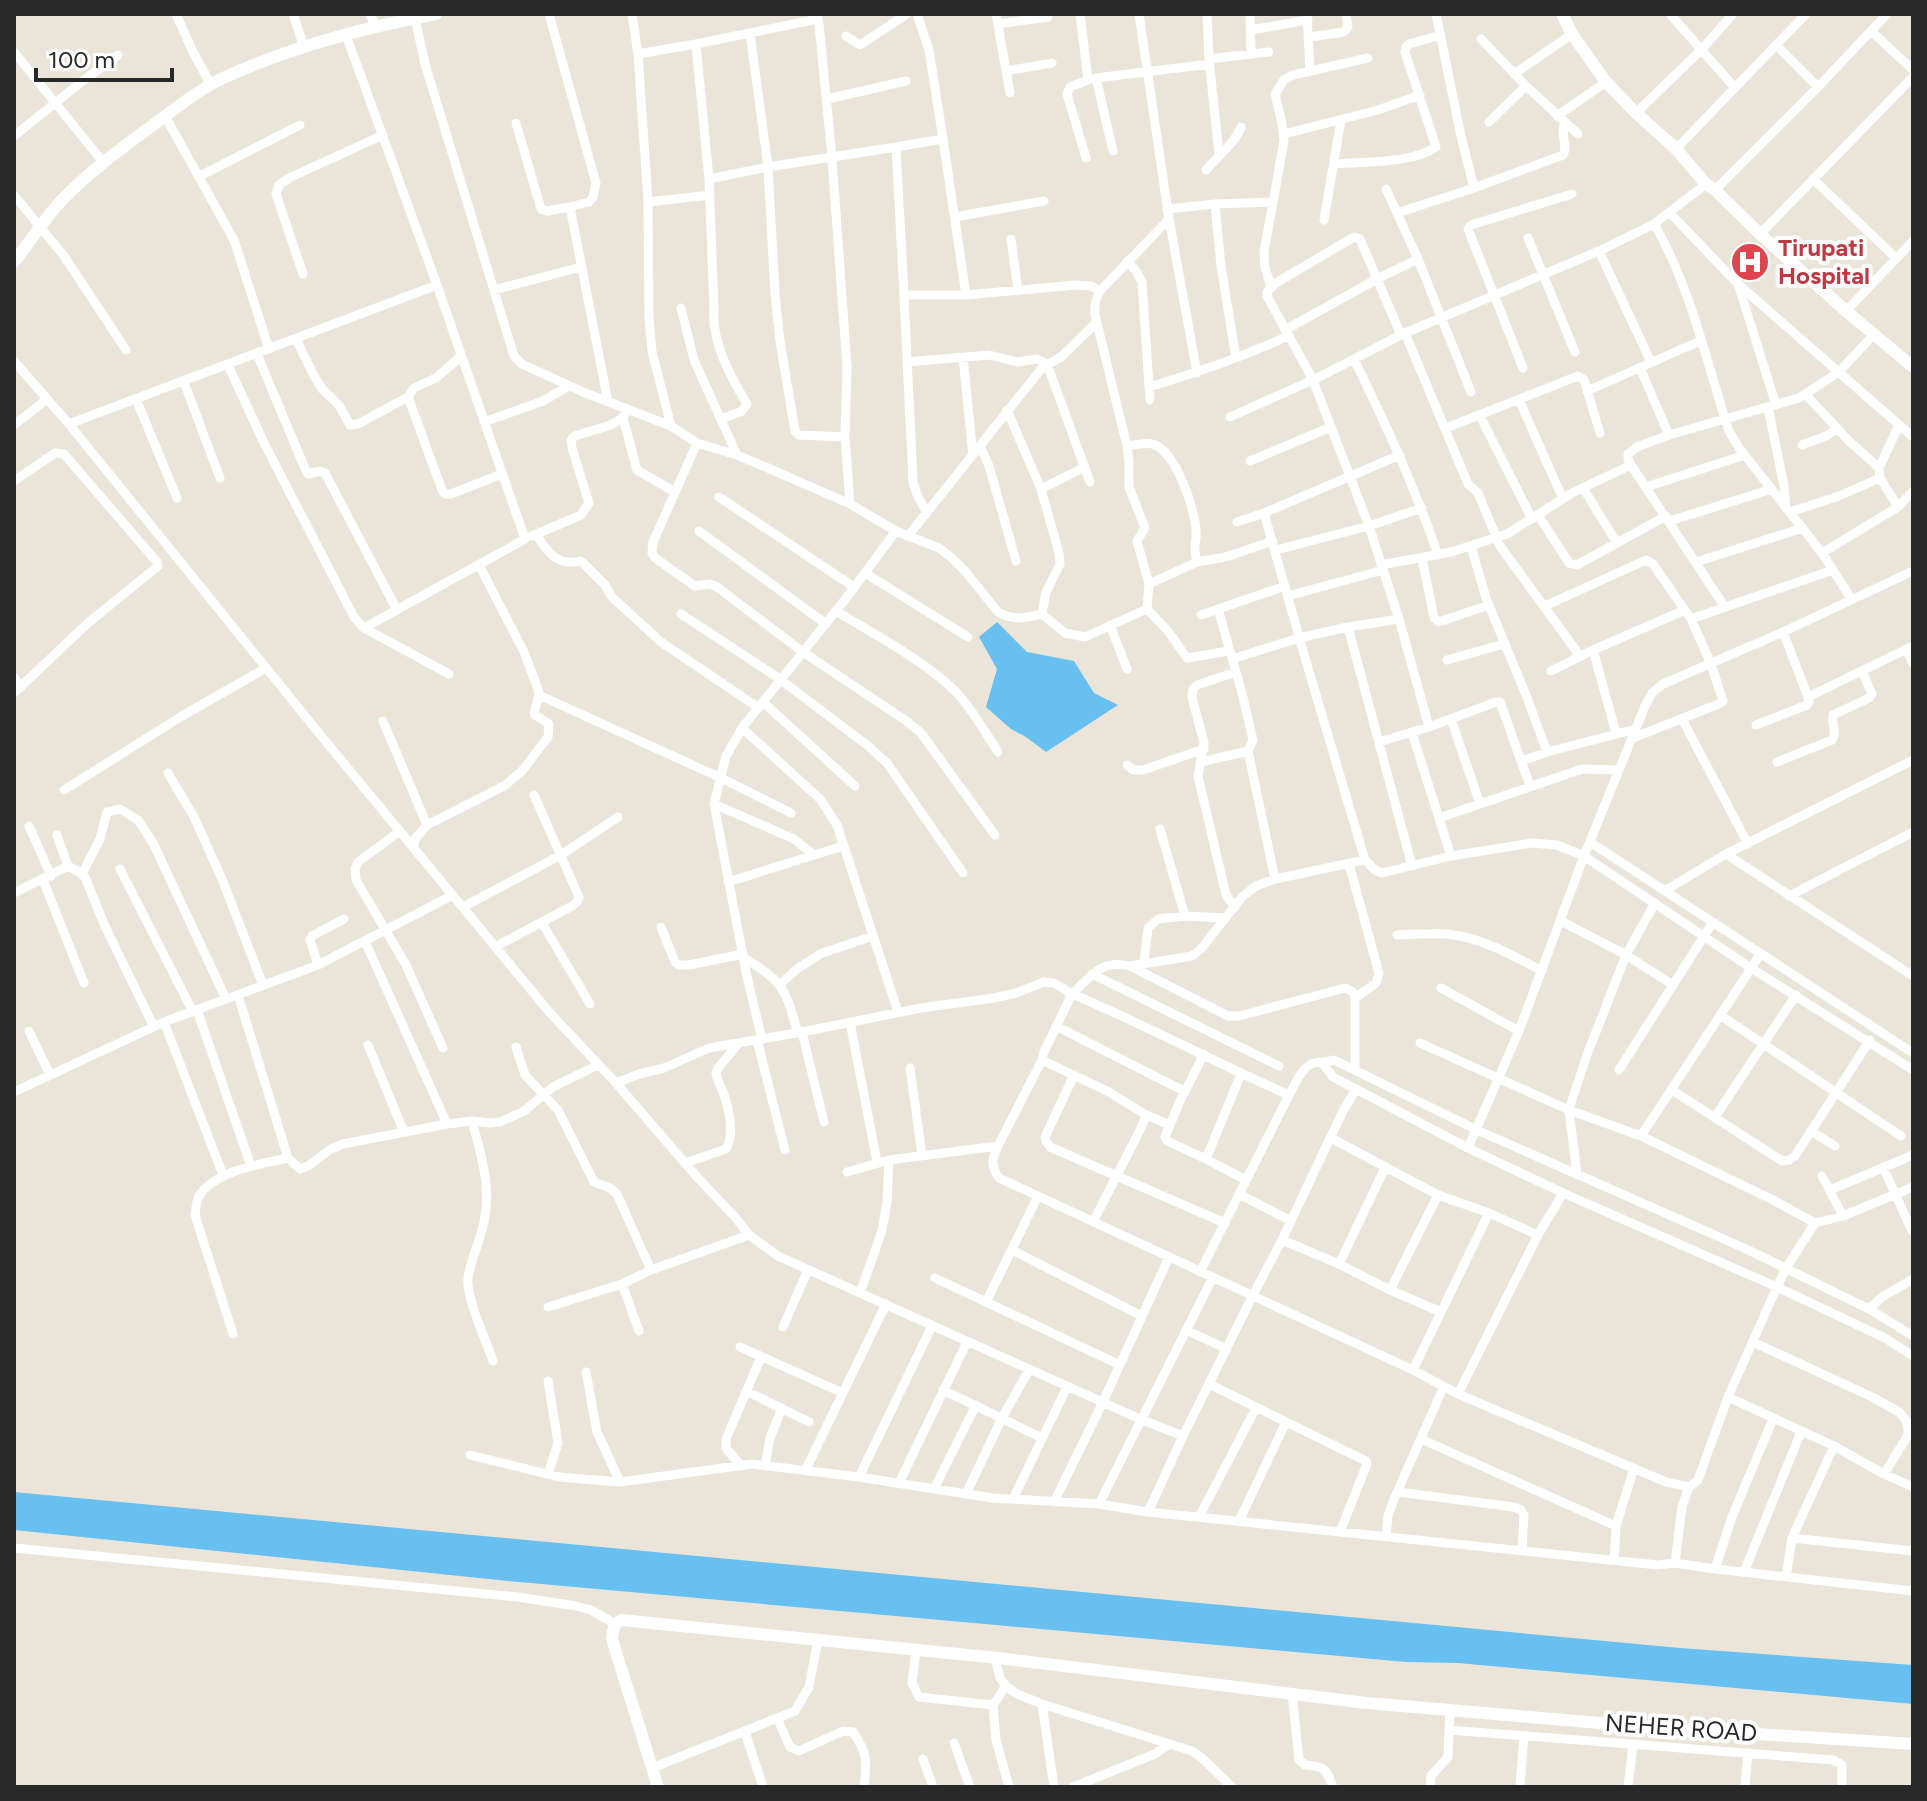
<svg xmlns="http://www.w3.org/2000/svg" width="1927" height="1801" viewBox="0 0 1927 1801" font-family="Figtree,sans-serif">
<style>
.water{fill:#68c0f1}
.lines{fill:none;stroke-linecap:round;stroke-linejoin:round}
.street{stroke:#fff;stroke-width:9}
.secondary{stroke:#fff;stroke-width:12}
.labels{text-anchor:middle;stroke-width:8;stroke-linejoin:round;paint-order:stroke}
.health-label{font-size:24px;font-weight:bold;fill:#be3a42;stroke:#fff;text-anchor:start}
.street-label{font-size:24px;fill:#282828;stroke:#fff}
</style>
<rect width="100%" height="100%" fill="#ebe5d9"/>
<path class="water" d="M 997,622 L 1027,652 L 1074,661 L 1094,693 L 1118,705 L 1046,752 L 1026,737 L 1011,729 L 986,707 L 997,669 L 979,637 Z
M 14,1492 L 1680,1648 L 1913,1665 L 1913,1704 L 1458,1663 L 1406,1662 L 508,1581 L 14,1530 Z"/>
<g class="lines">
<path class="street" d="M 176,14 L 192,50 L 211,85
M 293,14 L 304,47
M 370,14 L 376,27
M 549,14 L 596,183 L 593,197 L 589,202 L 570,207 L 608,402
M 632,14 L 638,54 L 648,202 L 649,317 L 652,352 L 671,426
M 818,14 L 832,158 L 847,367 L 845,437 L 850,504
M 917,14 L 929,50 L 943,139
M 996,14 L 1010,93
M 1080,14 L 1088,80 L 1070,87 L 1067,94 L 1086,158
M 1139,14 L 1169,219 L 1197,373
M 1207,14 L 1209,59 L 1219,154
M 1250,14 L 1251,54
M 1307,14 L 1310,71
M 1436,14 L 1461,136 L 1474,188 L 1563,155 C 1569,144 1559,134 1565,123
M 1670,14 L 1735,88
M 415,18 L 425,64 L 514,356 L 522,364 L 583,392 L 671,426 L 697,443 L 737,455 L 768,468 L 850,504 L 896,531 L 939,548 L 952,558 L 965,571 L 998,612 C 1013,621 1025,618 1042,614 L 1065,633 L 1085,637 L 1147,609
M 998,24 L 1048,17
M 1251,30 L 1308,20
M 1871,31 L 1913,70
M 750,33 L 768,167 L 775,294 L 780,341 L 795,431 L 799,435 L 845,437
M 346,35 L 437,285 L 525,539 L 364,628
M 846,36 L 860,45 L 907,14
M 1310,37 L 1344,32 L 1348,27 L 1346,14
M 1481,39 L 1526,86 L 1578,134
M 696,44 L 818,19
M 1776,45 L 1818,87
M 14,52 L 103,162
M 638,54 L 696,44 L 709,179 L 714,308 C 711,341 730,376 747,404 L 742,411 L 721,419
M 1209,59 L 1269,52
M 1006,71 L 1052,63
M 1514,74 L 1572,34
M 1096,78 L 1210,64
M 1092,79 L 1096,78 L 1113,151
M 827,99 L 906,81
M 1636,113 L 1701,50 L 1733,14
M 165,116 L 234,240 L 269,349
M 1557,116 L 1606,82
M 1489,122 L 1526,86
M 516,123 L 541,209 L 547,211 L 570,207
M 1284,134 L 1378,110 L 1420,95
M 14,136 L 84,80 L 118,55
M 1676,149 L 1806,14
M 1335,164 C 1364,161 1412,164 1436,147 L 1405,52 L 1406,47 L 1409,44 L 1441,35
M 1206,170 C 1216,158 1237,141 1241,127
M 200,176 L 300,125
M 709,179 L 768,167 L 896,147 L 904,295 L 966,295 L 943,139 L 896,147
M 1813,179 L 1896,258
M 1386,189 L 1418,259 L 1471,392
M 1715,190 L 1818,87 L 1887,14
M 14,195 L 64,256 L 126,350
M 648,202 L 710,195
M 1215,204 L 1221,266 L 1236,358
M 1167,209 L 1215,204 L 1273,202
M 1397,213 L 1474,188
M 1670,213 L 1738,284 L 1913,437
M 955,217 L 1044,201
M 1169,219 L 1100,291 C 1095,300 1094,306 1095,315 L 1127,446 L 1129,461 L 1129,487 L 1145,528 L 1137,541 L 1149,584 L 1147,609 L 1168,631 L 1187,658 L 1229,651
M 1324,220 L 1341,120
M 1654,224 C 1691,287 1706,361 1729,431 L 1739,448 L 1822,553 L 1852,600
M 1760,234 L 1913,77
M 1528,238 L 1575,352
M 1011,239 L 1018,291
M 1599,251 L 1651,362
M 1127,261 L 1136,271 L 1142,282 L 1150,400
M 303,274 L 276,194 L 279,185 L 289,178 L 383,135
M 1271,287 L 1265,268 L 1264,252 L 1284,141 L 1282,124 L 1275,94 L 1284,80 L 1293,75 L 1368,58
M 1739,287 L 1776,405
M 494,290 L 581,267
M 904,295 L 913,482 L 918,497 L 927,513
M 966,295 L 1076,285 L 1091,286 L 1100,291
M 681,308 L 694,360 L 737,455
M 1846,311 L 1913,241
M 1285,330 L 1377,279 L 1418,259
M 1405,333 L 1468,484 L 1478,493 L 1500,546 L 1580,656
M 296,339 L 314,376 L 323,390 L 339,405 L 350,425 L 358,424 L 408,397
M 257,354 L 306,471 L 308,474 L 321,471 L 325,473 L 397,610
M 461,356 L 436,378 L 414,388 L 408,397 L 442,490 L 445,494 L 451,494 L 502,474
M 963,357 L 973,455
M 1354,359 C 1385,423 1415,487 1438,555
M 14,361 L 69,424 L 322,737 L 550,1013 L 616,1083 L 697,1177 L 735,1217 L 749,1235 L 778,1256 L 1140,1419 L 1183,1436
M 907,362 L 989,355 L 1017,362 L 1037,359 L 1047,364 L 1090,482
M 228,365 L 264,443 L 354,617 L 364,628 L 449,674
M 1523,368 L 1468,229 L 1471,225 L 1572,194
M 1640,368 L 1669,435
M 184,382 L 220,478
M 1149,387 C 1196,373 1243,357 1288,336
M 1587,391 L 1700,341
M 1806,395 L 1849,441 L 1879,468
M 136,399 L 177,498
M 1519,400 L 1563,499
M 1768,407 L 1784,486 L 1786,507
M 1007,410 L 1041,489 L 1059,553 L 1060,564 L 1046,592 L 1042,614
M 1480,416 L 1532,519
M 1230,417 L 1313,380 L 1267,296 L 1267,292 L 1276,283 L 1354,237 L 1360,239 L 1401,335
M 623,418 L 637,470 L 675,492
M 484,422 L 543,401 L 569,386
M 69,424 L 437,285
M 14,425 L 42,403 L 46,398
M 1446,428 L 1578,376 L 1584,380 L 1600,433
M 697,443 L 653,542 L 652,553 L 655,558 L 695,586 L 710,584 L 717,587 L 803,652 L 905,720 L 921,733 L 995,835
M 1802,445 L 1826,436 L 1837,429
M 980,446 L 989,466 L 1016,561
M 1127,446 C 1135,445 1145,442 1152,444 C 1176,449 1198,516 1196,537 C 1195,548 1194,550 1197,562
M 1250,461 L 1331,427
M 14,481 L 55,453 L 64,454 L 157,562 L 158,566 L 88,623 L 14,693
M 1646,487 L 1745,455
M 1583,488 L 1617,543
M 1041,489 L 1085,467
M 719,497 L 854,587
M 1898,507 L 1880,478 L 1879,468 L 1899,425
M 1790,512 L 1839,496 L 1880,478
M 1538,515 L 1569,563 L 1577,565 L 1666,516
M 1670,521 L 1772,489
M 1237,522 L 1264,513 L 1400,455
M 699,531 L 826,624
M 536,534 C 547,552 558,567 580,561 L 583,563 L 605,585 L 612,597 L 661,642 L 759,708
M 532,536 L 581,515 L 589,503 L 572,448 L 571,441 L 573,437 C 592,428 618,429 628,410
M 908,536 L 1042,368 L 1061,357 L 1097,322
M 1471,546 L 1486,598 L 1526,695 L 1547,752
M 1276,550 L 1369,526 L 1422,508
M 1822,553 L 1898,507 L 1913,491
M 1422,558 L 1434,618 L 1439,622 L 1489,605
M 1696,562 L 1803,528
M 1381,565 L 1451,552 L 1507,534 L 1572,493 L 1631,465
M 865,573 L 968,637
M 1149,584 L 1197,562 L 1226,557 L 1273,541
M 1288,596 L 1383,570
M 1545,606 L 1646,560 L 1653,564 L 1691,619 L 1711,664 L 1723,701 L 1721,703 L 1633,738
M 1725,607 L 1631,465 L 1628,459 L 1628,454 L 1637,447 L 1669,435 L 1799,398 L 1839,372 L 1874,334
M 1218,609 L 1242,693 L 1253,740 L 1248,751 L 1275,879
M 836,611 C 875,635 935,666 963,700 C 976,716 987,735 998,752
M 681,614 L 777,677 L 867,745 L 887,763 L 963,873
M 1201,615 L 1285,586
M 1691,619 L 1833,570
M 1110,625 L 1127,669
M 1348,627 L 1412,866
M 1906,649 L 1913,663
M 1593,650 L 1616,733
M 1232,659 L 1299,638 L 1348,627 L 1399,619
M 1447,660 L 1504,644
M 1551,671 L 1593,650 L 1685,610
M 14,677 L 21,687
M 539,695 L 721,778 L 791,813
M 1808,697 L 1913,646
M 763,702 L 855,786
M 1451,719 L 1480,804
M 1682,719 L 1748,844
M 383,721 L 427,825
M 1756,725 L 1807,705 L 1809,702 L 1808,697 L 1783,632
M 1429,727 L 1399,619 L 1369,526 L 1313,380 L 1405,333 L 1599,251 L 1654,224 L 1706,184
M 742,728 L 820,799 L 837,825 L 898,1012
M 1412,733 L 1451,856
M 1379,742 L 1429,727 L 1496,702 L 1500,702 L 1530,786
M 1522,761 L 1547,752 L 1636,729
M 1201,762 L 1248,751
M 1777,762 L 1832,740 C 1838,731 1831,724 1833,715 L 1869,698 L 1872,694 L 1862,671
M 1127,765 L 1133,770 L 1143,770 L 1204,749
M 168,773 L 194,817 L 222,879 L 263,985
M 64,790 L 182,716 L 266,668
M 714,804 L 794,839 L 814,855
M 1439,818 L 1582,769 L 1619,770
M 29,826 L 51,876
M 1160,829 L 1185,916
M 400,831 L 358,862 L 355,869 L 356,880 L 406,965 L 443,1048
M 57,835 L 68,866 L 79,872 L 85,877 L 104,924 L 154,1027
M 1590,842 L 1913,1053
M 413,847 L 416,838 L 427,825 L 504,786 L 522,771 L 548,737 L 549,724 L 535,715 L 534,713 L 539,695 L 538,689 L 524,652 L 479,565
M 1726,854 L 1913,976
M 1365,860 L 1375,870 L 1382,873 L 1451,856 L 1532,843 L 1557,845 L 1584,856 L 1751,968 L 1913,1070
M 1349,864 L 1379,973 L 1376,983 L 1355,998
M 120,869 L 193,1012
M 82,874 L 100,839 L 107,812 L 120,809 L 138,820 L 153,843 L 226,999
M 43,880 L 84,983
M 728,882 L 843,846
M 1666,890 L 1726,854 L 1913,760
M 14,893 L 68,866
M 1789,896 L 1913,832
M 463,907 L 561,855 L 618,817
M 1235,907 L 1226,895 L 1198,776 L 1204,743 L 1192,697 L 1193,689 L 1197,685 L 1236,672
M 1561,921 L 1626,955 L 1673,985
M 542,923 L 590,1004
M 661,927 L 675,962 L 679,965 L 689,965 L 743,954
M 1397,935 C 1414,934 1431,933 1448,934 C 1482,938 1512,955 1542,971
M 365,941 L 447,1124
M 495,947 L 572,906 L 577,902 L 579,897 L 534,795
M 743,957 C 755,965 770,973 779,985 C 789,997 793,1018 798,1033
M 1144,963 L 1148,928 L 1158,919 L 1185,916 L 1226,918
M 318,965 L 310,940 L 312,936 L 344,919
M 1130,966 L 1192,956 L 1201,949 L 1242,897 L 1256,886 L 1275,879 L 1365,860 L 1306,661 L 1264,513
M 1092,974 L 1279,1066
M 779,985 L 797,969 L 820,954 L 873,936
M 1441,988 L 1519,1031
M 238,995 L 288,1158
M 197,1010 L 251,1166
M 1720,1015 L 1901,1136
M 164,1022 L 223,1175
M 850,1022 L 877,1162
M 1056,1026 L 1184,1091
M 29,1031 L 50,1075
M 802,1032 L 824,1122
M 757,1040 L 785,1150
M 762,1040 L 746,972 L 714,804 L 726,756 L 742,728 L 847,597 L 896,531
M 1420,1043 L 1569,1110 L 1641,1136 L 1773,1200 L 1815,1223 L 1843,1216 L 1913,1187
M 368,1045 L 404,1132
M 516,1047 L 525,1075 L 558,1110 L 594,1182 L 610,1188 L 617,1194 L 651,1270
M 1204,1054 L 1180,1101 L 1165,1137 L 1167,1141 L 1206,1159 L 1246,1180
M 1323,1064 L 1333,1077 L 1468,1148 L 1563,1193 L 1777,1287 L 1885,1338 L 1913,1356
M 910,1068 L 922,1155
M 1619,1070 L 1713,922
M 1074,1075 L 1045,1137 L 1046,1141 L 1050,1147 L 1225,1223
M 616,1083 L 639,1074 L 664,1068 L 709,1048 L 802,1032 L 921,1008 L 994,998 L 1016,993 L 1044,982 L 1054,983 L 1072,994 C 1091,976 1101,959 1130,966 L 1228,1016 L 1239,1016 L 1345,988 L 1353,992 L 1355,998 L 1355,1070
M 1672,1090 L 1782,1161 L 1789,1160 L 1795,1156 L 1870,1040
M 14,1092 L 164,1022 L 318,965 L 453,895
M 1146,1115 L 1170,1125
M 1715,1117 L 1796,995
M 472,1121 C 482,1158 493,1192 482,1230 C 478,1246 470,1262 468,1278 C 466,1298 486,1340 493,1361
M 1811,1131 L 1835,1146
M 1641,1136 L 1761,953
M 1331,1138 L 1438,1195 L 1489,1213 L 1538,1235
M 998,1146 L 1042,1060
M 1468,1148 L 1519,1031 L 1584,856 L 1645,706 L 1652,693 L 1663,684 L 1783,632 L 1913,571
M 1206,1159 L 1241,1074
M 685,1163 L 726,1149 C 735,1134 729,1108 723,1092 C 720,1085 717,1080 716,1073 L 718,1068 L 738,1044
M 1883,1167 L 1912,1231
M 1385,1168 L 1339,1264 L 1390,1290 L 1438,1195
M 847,1172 L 889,1160 L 998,1146 C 992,1159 990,1165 999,1178 L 1413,1370 L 1458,1394 L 1666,1482 L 1689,1487 L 1698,1480 L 1728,1397 L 1777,1287 L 1786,1268 L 1815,1223
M 1577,1175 L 1569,1110 L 1574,1094 L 1587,1055 L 1626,955 L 1655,903
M 1822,1176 L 1843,1216
M 1830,1190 L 1913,1155
M 1239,1194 L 1291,1221
M 1093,1222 L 1141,1128 L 1146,1115 L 1109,1092 L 1042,1060 L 1043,1054 L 1072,994 C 1146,1025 1216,1063 1289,1095
M 1282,1240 L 1339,1264
M 1012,1250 L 1142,1316
M 1200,1272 L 1289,1095 C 1295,1085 1302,1066 1314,1063 C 1321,1061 1326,1063 1334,1060 L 1477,1130 L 1744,1248 L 1869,1309 L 1913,1336
M 935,1278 L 1120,1365
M 622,1284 L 639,1331
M 1390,1290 L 1441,1312
M 860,1293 L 882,1231 L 887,1202 L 889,1160
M 986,1302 L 1038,1196
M 548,1307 L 622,1284 L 651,1270 L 749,1235
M 1869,1309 L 1882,1297 L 1913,1279
M 783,1327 L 808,1270
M 1186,1330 L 1227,1349
M 233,1334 L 195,1215 C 196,1209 196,1202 199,1196 C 215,1171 260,1164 288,1158 L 300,1169 L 308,1166 L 331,1149 L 343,1144 L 447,1124 L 472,1121 L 490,1123 L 500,1122 L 524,1111 L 553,1087 L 598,1065
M 1753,1342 L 1872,1397 L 1899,1412 L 1906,1420 L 1908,1429 L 1908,1435 L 1884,1474
M 740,1347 L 843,1393
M 1413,1370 L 1489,1213
M 586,1372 L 597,1432 L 620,1482
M 1209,1384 L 1366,1461 L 1367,1464 L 1340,1532
M 943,1390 L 1042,1438
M 746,1391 L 809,1422
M 1458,1394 L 1538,1235 L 1563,1193
M 1728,1397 L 1834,1446 L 1884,1474 L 1913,1487
M 1421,1439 L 1616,1526
M 470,1455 L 559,1477 L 620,1482 L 752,1464 L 859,1477 L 992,1498 L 1099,1504 L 1148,1512 L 1658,1565 L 1675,1563
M 741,1466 L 726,1448 L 726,1439 L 761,1357
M 765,1466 L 770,1438 L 782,1408
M 805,1471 L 886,1304
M 548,1474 L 558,1443 L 548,1381
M 859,1477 L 932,1326
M 899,1483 L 967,1342
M 1689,1487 L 1682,1507 L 1675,1563 L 1715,1569 L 1913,1591
M 934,1489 L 976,1405
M 1398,1492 L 1514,1507 L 1521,1510 L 1524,1515 L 1522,1551
M 966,1494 L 1002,1418 L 1029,1370
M 1013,1499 L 1067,1387
M 1054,1502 L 1103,1402 L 1169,1257
M 1099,1504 L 1213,1277
M 1148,1512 L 1183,1436 L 1252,1297 L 1282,1240 L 1342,1113 L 1356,1089
M 1199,1517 L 1256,1408
M 1239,1521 L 1286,1422
M 1386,1536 L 1388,1516 L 1394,1499 L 1444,1386
M 1792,1538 L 1913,1551
M 14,1548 L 518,1597 L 576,1606 L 591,1610 L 615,1624
M 1614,1560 L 1616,1526 L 1634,1468
M 1715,1569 L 1732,1517 L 1773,1419
M 1744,1572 L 1801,1432
M 1786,1577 L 1792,1538 L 1834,1446
M 916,1650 L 912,1683 L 919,1697 L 993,1705
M 995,1658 L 1000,1678 L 1006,1686 L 1017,1694 L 1042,1704 L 1192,1751 L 1202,1758 L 1232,1787
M 1006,1686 L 993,1705 L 996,1740 L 1009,1787
M 1292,1693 L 1299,1760 L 1305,1765 C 1325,1766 1327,1770 1333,1787
M 1042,1704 L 1054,1787
M 777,1718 L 790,1747 L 799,1751 L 843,1731 L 853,1732 C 868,1754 867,1761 864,1787
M 1449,1730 L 1833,1760 L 1842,1765 L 1842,1787
M 745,1732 L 763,1787
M 954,1743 L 970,1787
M 923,1759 L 933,1787
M 652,1768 L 795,1711 L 809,1687 L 818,1640
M 1073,1787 L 1155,1754 L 1168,1745
M 1430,1787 L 1431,1776 L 1448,1757 L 1450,1709
M 1520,1787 L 1524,1736
M 1628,1787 L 1633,1744
M 1745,1787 L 1748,1753"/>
<path class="secondary" d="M 1562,14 L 1572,34 L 1606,82 L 1636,113 L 1676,149 L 1706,184 L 1715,190 L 1760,234 L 1846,311 L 1913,367
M 14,262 C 31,241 44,218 63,199 C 90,171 122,148 153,125 C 174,110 195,92 219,80 C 287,48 362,28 436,14
M 658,1787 L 612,1639 C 613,1630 613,1625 621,1620 L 998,1658 L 1367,1703 L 1635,1726 L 1913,1744"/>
</g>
<defs>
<symbol id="hospital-disc" viewBox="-11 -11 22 22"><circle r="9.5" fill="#e0444e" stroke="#fff"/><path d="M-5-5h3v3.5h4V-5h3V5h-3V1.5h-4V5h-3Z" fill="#fff"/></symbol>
</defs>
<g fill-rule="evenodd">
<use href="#hospital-disc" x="1728" y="240" width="44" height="44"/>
</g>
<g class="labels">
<g class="health-label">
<text x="1778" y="256">Tirupati<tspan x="1778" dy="28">Hospital</tspan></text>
</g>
<g class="street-label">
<text transform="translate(1681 1728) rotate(4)" y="8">NEHER ROAD</text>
</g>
</g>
<rect width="1927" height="1801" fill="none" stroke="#282828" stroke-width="32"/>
<path d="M36 68v12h136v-12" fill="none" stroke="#282828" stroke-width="4"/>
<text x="48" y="68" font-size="24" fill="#282828" stroke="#ffffff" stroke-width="6" paint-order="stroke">100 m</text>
</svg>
